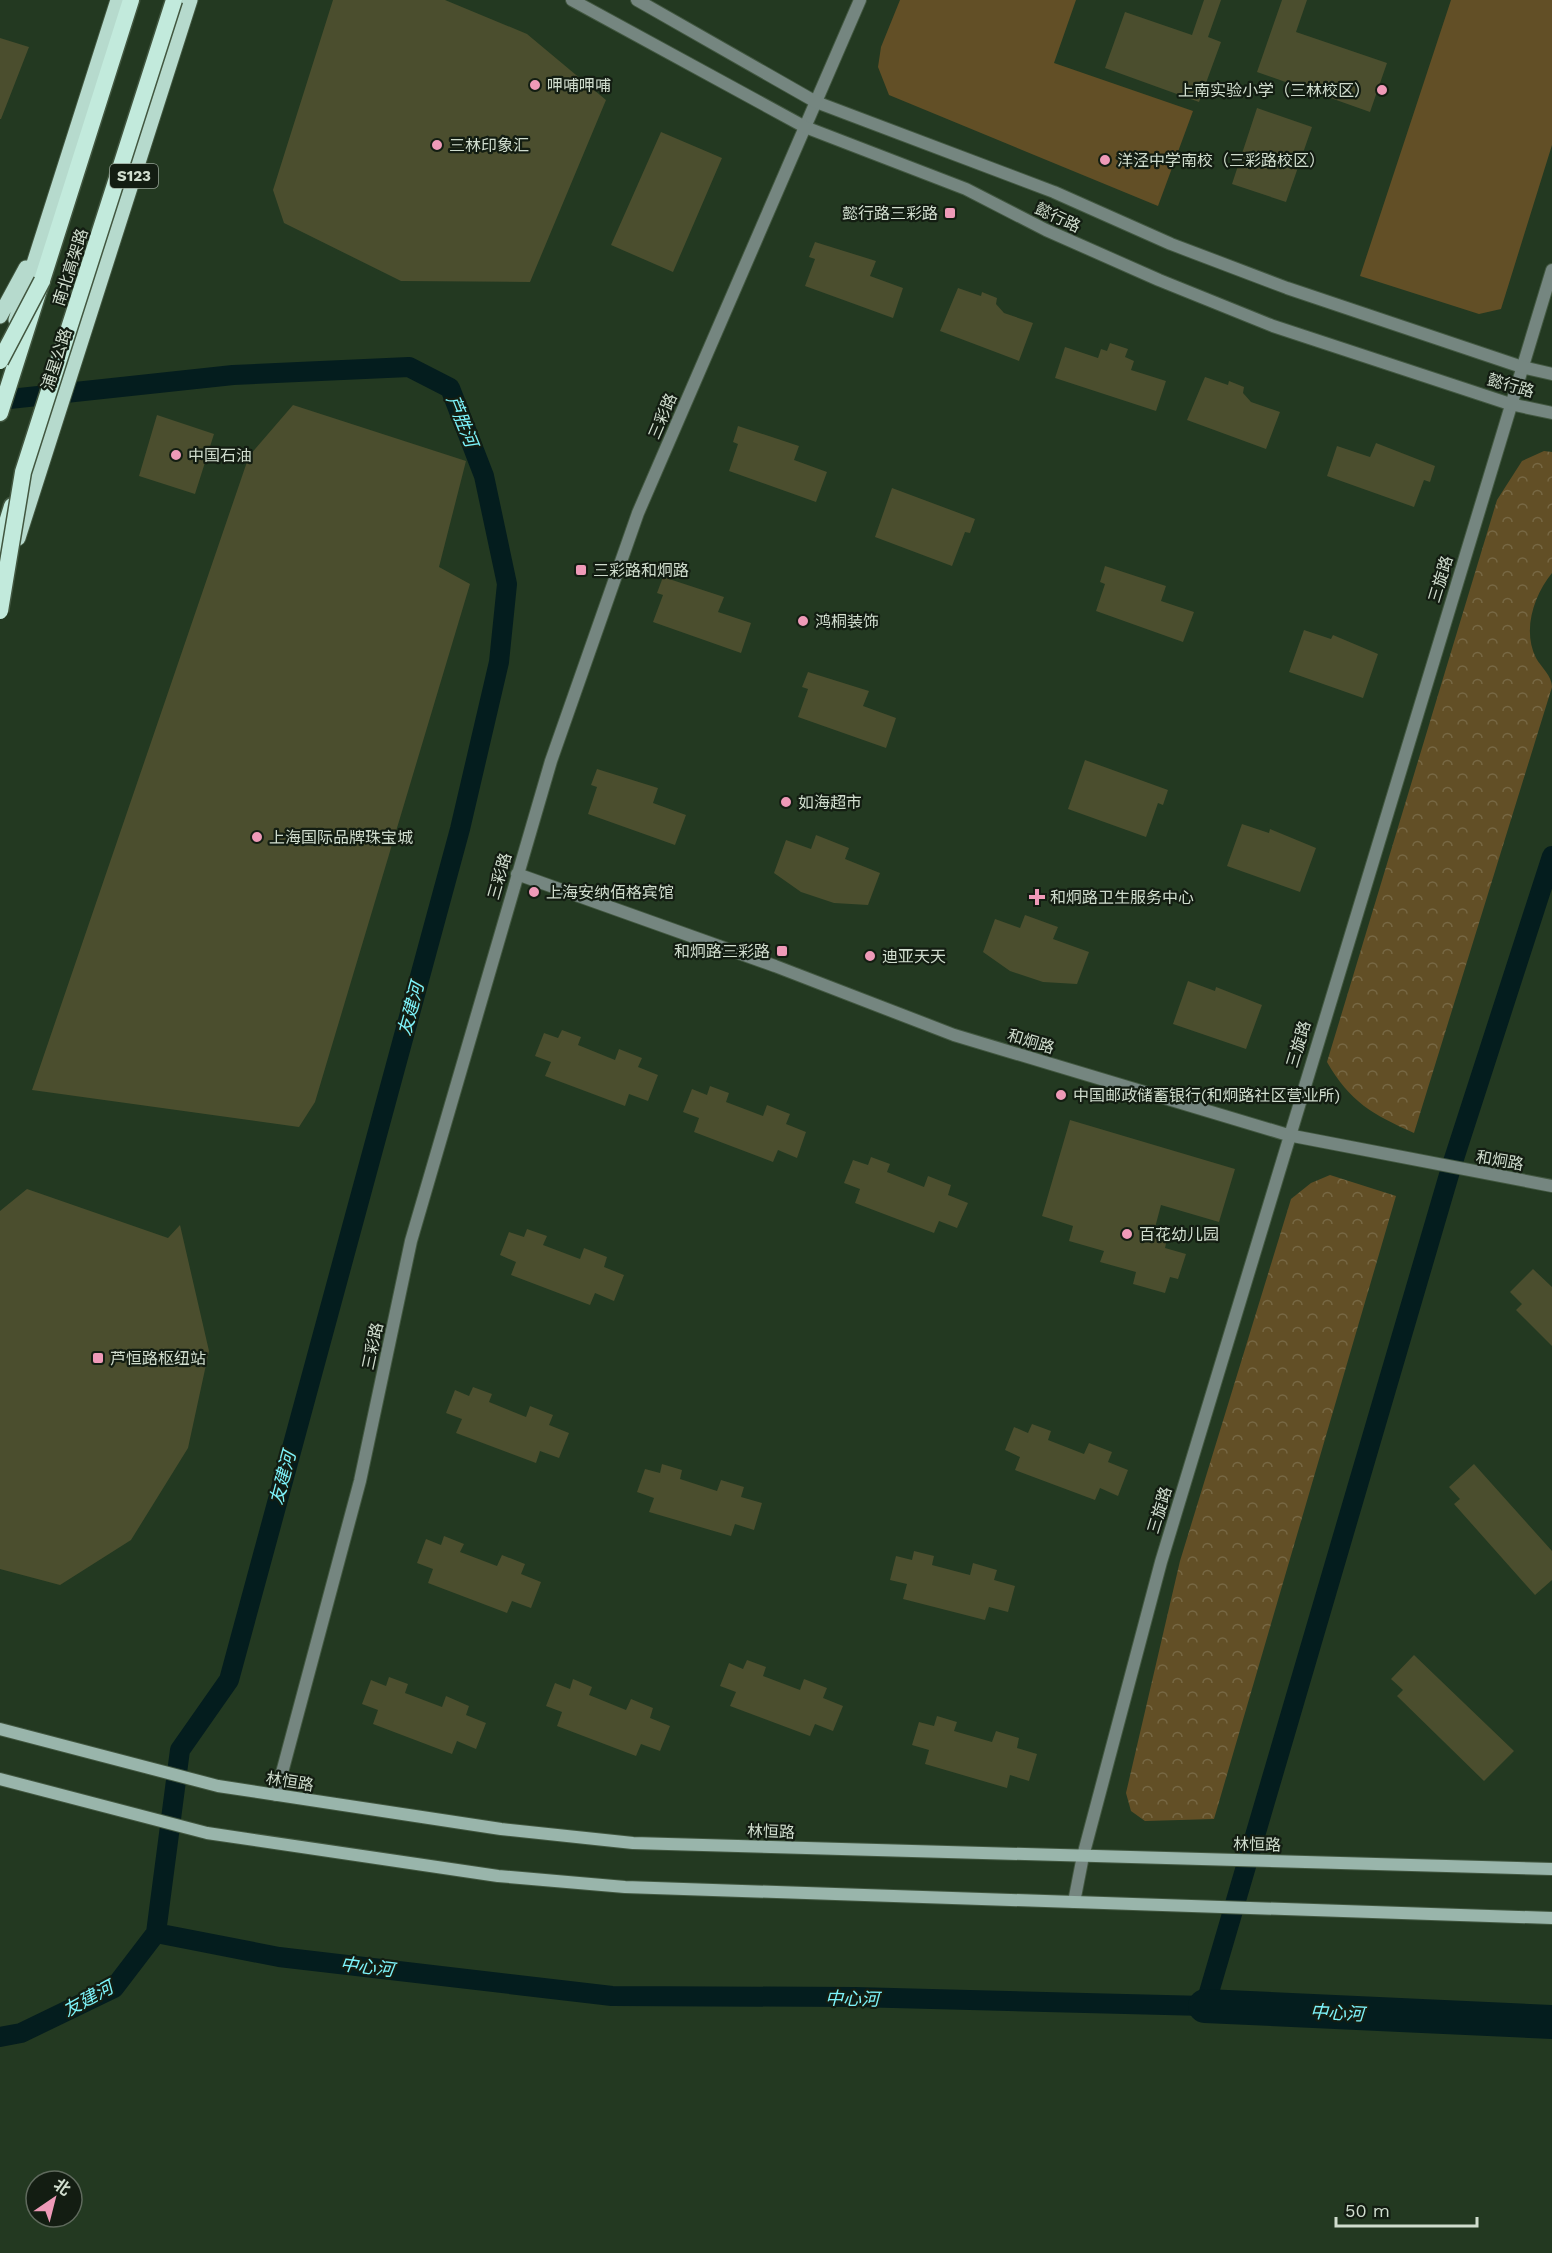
<svg xmlns="http://www.w3.org/2000/svg" width="1552" height="2253" viewBox="0 0 1552 2253" font-family="'Work Sans','Noto Sans SC',sans-serif">
<style>
.park{fill:url(#park-crowns)}
.garden{fill:#624f26}
.lines{fill:none;stroke-linecap:round;stroke-linejoin:round}
.canal{stroke:#041d1e;stroke-width:20}
.river{stroke:#041d1e;stroke-width:34}
.building{fill:#4b4e2e}
.minor-casing{stroke:#425740;stroke-width:14}
.tertiary-casing{stroke:#425740;stroke-width:14}
.secondary-casing{stroke:#425740;stroke-width:14}
.primary-casing{stroke:#425740;stroke-width:17}
.trunk-casing{stroke:#425740;stroke-width:19}
.minor{stroke:#758680;stroke-width:12}
.tertiary{stroke:#758680;stroke-width:12}
.secondary{stroke:#99b5ab;stroke-width:12}
.primary{stroke:#b6dacd;stroke-width:15}
.trunk{stroke:#c2eadc;stroke-width:16}
.trunk-bridge-casing{stroke:#425740;stroke-width:19;stroke-linecap:butt}
.trunk-bridge{stroke:#c2eadc;stroke-width:16}
.poi-dot{fill:#ef9ab8;stroke:#131d12;stroke-width:2}
.labels{text-anchor:middle;stroke-width:4.5;stroke-linejoin:round;paint-order:stroke}
.shield{fill:#131d12;stroke:#97a396;stroke-width:1.5}
.shield-label{font-size:15px;font-weight:bold;fill:#d0ddce}
.poi-label{font-size:16px;fill:#d0ddce;stroke:#131d12;text-anchor:start}
.street-label{font-size:16px;fill:#d0ddce;stroke:#131d12}
.water-label{font-size:18px;font-style:italic;fill:#7df3fa;stroke:#131d12}
</style>
<defs>
<pattern id="park-crowns" width="20" height="18" patternUnits="userSpaceOnUse" patternTransform="scale(1.5)"><rect width="20" height="18" fill="#624f26"/><path d="M2 6a3 3 0 1 1 6 0M12 15a3 3 0 1 1 6 0" fill="none" stroke="#776844"/></pattern>
</defs>
<rect width="100%" height="100%" fill="#233921"/>
<path class="park" d="M 1544,451 L 1552,452 L 1552,573 C 1534,595 1522,630 1536,658 C 1541,667 1552,676 1552,687 L 1414,1133 C 1372,1114 1350,1102 1327,1062 L 1497,500 L 1522,461 Z
M 1330,1175 L 1396,1196 L 1214,1819 L 1145,1821 L 1131,1811 L 1126,1793 L 1180,1561 L 1291,1199 L 1311,1183 Z"/>
<path class="garden" d="M 900,0 L 1076,0 L 1054,63 L 1193,111 L 1158,206 L 889,95 L 878,67 L 881,47 Z
M 1451,0 L 1552,0 L 1552,145 L 1501,309 L 1479,314 L 1360,276 Z"/>
<g class="lines">
<path class="canal" d="M 0,400 L 233,375 L 409,367 L 450,388 L 484,476 L 507,584 L 499,662 L 460,829 L 229,1680 L 180,1750 L 156,1933 L 114,1988 L 21,2033 L 0,2037
M 156,1933 L 279,1957 L 612,1996 L 855,1997 L 1205,2006 L 1451,1168 L 1552,856"/>
<path class="river" d="M 1205,2006 L 1552,2022"/>
</g>
<path class="building" d="M 333,0 L 445,0 L 527,34 L 606,100 L 530,282 L 401,281 L 284,223 L 273,190 Z
M 1204,0 L 1221,0 L 1208,37 L 1221,42 L 1199,102 L 1105,68 L 1125,12 L 1192,35 Z
M 1282,0 L 1307,0 L 1296,32 L 1387,63 L 1370,112 L 1257,72 Z
M 0,38 L 29,47 L 1,119 L 0,119 Z
M 1257,108 L 1312,127 L 1286,202 L 1232,184 Z
M 661,132 L 722,158 L 673,272 L 611,245 Z
M 815,242 L 876,261 L 870,276 L 903,288 L 893,318 L 805,286 L 815,259 L 809,257 Z
M 958,288 L 981,296 L 982,292 L 997,298 L 996,304 L 1004,313 L 1033,323 L 1019,361 L 940,331 Z
M 1110,343 L 1128,349 L 1125,357 L 1134,361 L 1131,370 L 1166,381 L 1156,411 L 1055,378 L 1065,347 L 1098,358 L 1101,349 L 1107,351 Z
M 1205,377 L 1228,385 L 1229,381 L 1244,387 L 1243,393 L 1251,402 L 1280,412 L 1266,449 L 1187,420 Z
M 293,405 L 466,461 L 439,567 L 470,584 L 315,1102 L 299,1127 L 32,1090 L 249,456 Z
M 157,415 L 214,434 L 195,494 L 139,476 Z
M 738,426 L 799,446 L 794,460 L 827,472 L 816,502 L 729,471 L 738,444 L 733,442 Z
M 1376,443 L 1435,466 L 1430,482 L 1424,480 L 1414,507 L 1327,476 L 1337,446 L 1370,457 Z
M 892,488 L 975,519 L 970,533 L 965,532 L 952,566 L 875,537 Z
M 1105,566 L 1166,586 L 1161,601 L 1194,612 L 1183,642 L 1096,611 L 1105,584 L 1100,582 Z
M 663,577 L 724,597 L 718,612 L 751,623 L 741,653 L 653,622 L 663,595 L 657,593 Z
M 1304,630 L 1331,639 L 1333,635 L 1378,654 L 1363,698 L 1289,672 Z
M 808,672 L 869,691 L 863,706 L 896,718 L 886,748 L 798,717 L 808,689 L 802,687 Z
M 1085,760 L 1168,790 L 1163,805 L 1158,803 L 1146,837 L 1068,809 Z
M 597,769 L 658,788 L 653,803 L 686,815 L 675,845 L 588,814 L 597,787 L 591,785 Z
M 1242,824 L 1269,833 L 1270,829 L 1316,848 L 1300,892 L 1227,866 Z
M 816,835 L 849,848 L 845,859 L 880,873 L 868,905 L 834,903 L 801,892 L 774,873 L 786,840 L 811,849 Z
M 1025,915 L 1058,927 L 1053,939 L 1089,952 L 1077,984 L 1043,982 L 1010,971 L 983,952 L 995,919 L 1020,928 Z
M 1188,981 L 1215,991 L 1216,987 L 1262,1005 L 1246,1049 L 1173,1024 Z
M 562,1030 L 581,1037 L 578,1045 L 615,1060 L 619,1049 L 642,1058 L 638,1067 L 658,1075 L 648,1101 L 629,1094 L 625,1106 L 545,1076 L 551,1062 L 535,1056 L 544,1033 L 558,1038 Z
M 710,1086 L 729,1093 L 726,1102 L 763,1116 L 767,1105 L 790,1114 L 786,1124 L 806,1132 L 797,1158 L 778,1150 L 773,1162 L 694,1132 L 699,1118 L 683,1112 L 692,1089 L 707,1095 Z
M 1070,1120 L 1235,1169 L 1219,1222 L 1161,1205 L 1153,1235 L 1167,1239 L 1165,1248 L 1186,1254 L 1178,1279 L 1170,1277 L 1165,1293 L 1133,1284 L 1136,1272 L 1100,1262 L 1104,1251 L 1069,1241 L 1073,1226 L 1042,1216 Z
M 871,1157 L 890,1164 L 887,1172 L 924,1187 L 928,1176 L 951,1185 L 948,1195 L 968,1203 L 957,1228 L 939,1221 L 934,1233 L 855,1203 L 860,1189 L 844,1183 L 853,1160 L 868,1165 Z
M 27,1189 L 168,1238 L 180,1225 L 209,1351 L 188,1448 L 131,1540 L 60,1585 L 0,1569 L 0,1211 Z
M 527,1229 L 547,1236 L 543,1245 L 580,1259 L 584,1248 L 607,1257 L 604,1267 L 624,1275 L 614,1301 L 595,1293 L 590,1305 L 511,1275 L 516,1262 L 500,1255 L 509,1232 L 524,1237 Z
M 1533,1269 L 1552,1287 L 1552,1346 L 1516,1310 L 1522,1304 L 1510,1292 Z
M 473,1387 L 492,1394 L 489,1402 L 526,1417 L 530,1406 L 553,1415 L 549,1425 L 569,1433 L 559,1458 L 540,1451 L 536,1463 L 456,1433 L 462,1419 L 446,1413 L 455,1390 L 469,1396 Z
M 1032,1424 L 1051,1431 L 1048,1440 L 1084,1454 L 1089,1443 L 1112,1452 L 1108,1462 L 1128,1470 L 1118,1496 L 1100,1488 L 1095,1500 L 1015,1470 L 1020,1457 L 1005,1450 L 1014,1427 L 1028,1433 Z
M 662,1464 L 682,1470 L 680,1479 L 717,1491 L 721,1480 L 744,1487 L 741,1497 L 762,1503 L 754,1530 L 735,1524 L 731,1536 L 649,1512 L 654,1498 L 637,1492 L 645,1469 L 660,1473 Z
M 1474,1464 L 1552,1551 L 1552,1580 L 1535,1595 L 1454,1504 L 1460,1499 L 1449,1487 Z
M 444,1536 L 464,1544 L 460,1552 L 497,1566 L 502,1555 L 525,1564 L 521,1574 L 541,1582 L 531,1608 L 512,1601 L 507,1613 L 428,1583 L 433,1569 L 417,1563 L 426,1539 L 441,1545 Z
M 914,1551 L 934,1556 L 932,1565 L 970,1575 L 973,1563 L 997,1570 L 994,1580 L 1015,1586 L 1008,1612 L 989,1607 L 985,1620 L 903,1599 L 907,1584 L 890,1580 L 896,1556 L 912,1560 Z
M 1414,1655 L 1514,1751 L 1484,1781 L 1397,1696 L 1403,1690 L 1391,1679 Z
M 747,1660 L 766,1667 L 763,1676 L 800,1690 L 804,1679 L 827,1688 L 823,1698 L 843,1706 L 833,1731 L 815,1724 L 810,1736 L 730,1706 L 736,1692 L 720,1686 L 729,1663 L 743,1669 Z
M 389,1677 L 408,1684 L 405,1693 L 442,1707 L 446,1696 L 469,1706 L 466,1715 L 486,1723 L 476,1749 L 457,1741 L 452,1754 L 373,1724 L 378,1710 L 362,1704 L 371,1680 L 386,1686 Z
M 573,1679 L 592,1687 L 589,1695 L 626,1710 L 631,1699 L 653,1708 L 650,1718 L 670,1726 L 660,1751 L 641,1744 L 636,1756 L 557,1726 L 562,1712 L 546,1706 L 555,1683 L 570,1689 Z
M 937,1716 L 957,1722 L 954,1731 L 992,1742 L 996,1731 L 1019,1738 L 1017,1748 L 1037,1754 L 1029,1781 L 1010,1775 L 1007,1788 L 925,1764 L 929,1750 L 912,1745 L 919,1722 L 934,1726 Z"/>
<g class="lines">
<defs>
<path id="minor" d="M 517,874 L 775,966 L 954,1035 L 1288,1135 L 1552,1186
M 276,1795 L 360,1481 L 411,1241 L 551,761 L 638,513 L 860,0
M 1074,1902 L 1083,1856 L 1161,1562 L 1552,270"/>
<path id="tertiary" d="M 572,0 L 805,127 L 966,189 L 1046,230 L 1159,280 L 1273,326 L 1510,404 L 1552,413
M 637,0 L 816,102 L 1054,192 L 1171,244 L 1287,288 L 1522,367 L 1552,374"/>
<path id="secondary" d="M 0,1729 L 218,1786 L 501,1829 L 633,1843 L 1552,1869
M 0,1779 L 207,1833 L 498,1876 L 625,1887 L 1552,1918"/>
<path id="primary" d="M 0,316 L 26,268
M 16,320 L 118,0
M 18,538 L 190,0"/>
<path id="trunk" d="M 0,413 L 131,0
M 0,545 L 12,506"/>
</defs>
<use href="#minor" class="minor-casing"/>
<use href="#tertiary" class="tertiary-casing"/>
<use href="#secondary" class="secondary-casing"/>
<use href="#primary" class="primary-casing"/>
<use href="#trunk" class="trunk-casing"/>
<use href="#minor" class="minor"/>
<use href="#tertiary" class="tertiary"/>
<use href="#secondary" class="secondary"/>
<use href="#primary" class="primary"/>
<use href="#trunk" class="trunk"/>
<defs>
<path id="trunk-bridge" d="M 0,361 L 42,281
M 0,611 L 23,472 L 174,0"/>
</defs>
<use href="#trunk-bridge" class="trunk-bridge-casing"/>
<use href="#trunk-bridge" class="trunk-bridge"/>
</g>
<g class="poi-dot">
<circle cx="535" cy="85" r="6"/>
<circle cx="1382" cy="90" r="6"/>
<circle cx="437" cy="145" r="6"/>
<circle cx="1105" cy="160" r="6"/>
<rect x="944" y="207" width="12" height="12" rx="3"/>
<circle cx="176" cy="455" r="6"/>
<rect x="575" y="564" width="12" height="12" rx="3"/>
<circle cx="803" cy="621" r="6"/>
<circle cx="786" cy="802" r="6"/>
<circle cx="257" cy="837" r="6"/>
<circle cx="534" cy="892" r="6"/>
<path d="M1034 888h6v6h6v6h-6v6h-6v-6h-6v-6h6z"/>
<rect x="776" y="945" width="12" height="12" rx="3"/>
<circle cx="870" cy="956" r="6"/>
<circle cx="1061" cy="1095" r="6"/>
<circle cx="1127" cy="1234" r="6"/>
<rect x="92" y="1352" width="12" height="12" rx="3"/>
</g>
<g class="labels">
<rect class="shield" x="110" y="164" width="48" height="24" rx="4.5"/>
<g class="shield-label">
<text x="134" y="181">S123</text>
</g>
<g class="poi-label">
<text x="547" y="91">呷哺呷哺</text>
<text x="1370" y="96" text-anchor="end">上南实验小学（三林校区）</text>
<text x="449" y="151">三林印象汇</text>
<text x="1117" y="166">洋泾中学南校（三彩路校区）</text>
<text x="938" y="219" text-anchor="end">懿行路三彩路</text>
<text x="188" y="461">中国石油</text>
<text x="593" y="576">三彩路和炯路</text>
<text x="815" y="627">鸿桐装饰</text>
<text x="798" y="808">如海超市</text>
<text x="269" y="843">上海国际品牌珠宝城</text>
<text x="546" y="898">上海安纳佰格宾馆</text>
<text x="1050" y="903">和炯路卫生服务中心</text>
<text x="770" y="957" text-anchor="end">和炯路三彩路</text>
<text x="882" y="962">迪亚天天</text>
<text x="1073" y="1101">中国邮政储蓄银行(和炯路社区营业所)</text>
<text x="1139" y="1240">百花幼儿园</text>
<text x="110" y="1364">芦恒路枢纽站</text>
</g>
<g class="street-label">
<text transform="translate(1058 217) rotate(25)" y="6">懿行路</text>
<text transform="translate(70 267) rotate(-72)" y="6">南北高架路</text>
<text transform="translate(56 359) rotate(-72)" y="6">浦星公路</text>
<text transform="translate(1511 385) rotate(16)" y="6">懿行路</text>
<text transform="translate(662 416) rotate(-67)" y="6">三彩路</text>
<text transform="translate(1440 579) rotate(-73)" y="6">三旋路</text>
<text transform="translate(499 876) rotate(-74)" y="6">三彩路</text>
<text transform="translate(1031 1041) rotate(17)" y="6">和炯路</text>
<text transform="translate(1298 1044) rotate(-73)" y="6">三旋路</text>
<text transform="translate(1500 1160) rotate(10)" y="6">和炯路</text>
<text transform="translate(372 1346) rotate(-78)" y="6">三彩路</text>
<text transform="translate(1159 1510) rotate(-73)" y="6">三旋路</text>
<text transform="translate(290 1781) rotate(9)" y="6">林恒路</text>
<text transform="translate(771 1831) rotate(2)" y="6">林恒路</text>
<text transform="translate(1257 1844) rotate(1)" y="6">林恒路</text>
</g>
<g class="water-label">
<text transform="translate(462 421) rotate(68)" y="6">芦胜河</text>
<text transform="translate(411 1009) rotate(-75)" y="6">友建河</text>
<text transform="translate(283 1478) rotate(-75)" y="6">友建河</text>
<text transform="translate(367 1967) rotate(7)" y="6">中心河</text>
<text transform="translate(88 1999) rotate(-29)" y="6">友建河</text>
<text transform="translate(852 1999) rotate(1)" y="6">中心河</text>
<text transform="translate(1337 2013) rotate(3)" y="6">中心河</text>
</g>
</g>
<g transform="translate(54 2199) rotate(35)"><circle r="28" fill="#131d12" stroke="#5f6a5d" stroke-width="1.5"/>
<path d="M0-4.5L10 22L0 15L-10 22Z" fill="#ef9ab8"/>
<text y="-9" font-size="16" font-weight="bold" text-anchor="middle" fill="#d0ddce">北</text>
</g>
<path d="M1336 2217v9h141v-9" fill="none" stroke="#d0ddce" stroke-width="3"/>
<text x="1345" y="2217" font-size="18" fill="#d0ddce" stroke="#131d12" stroke-width="4.5" paint-order="stroke">50 m</text>
</svg>
